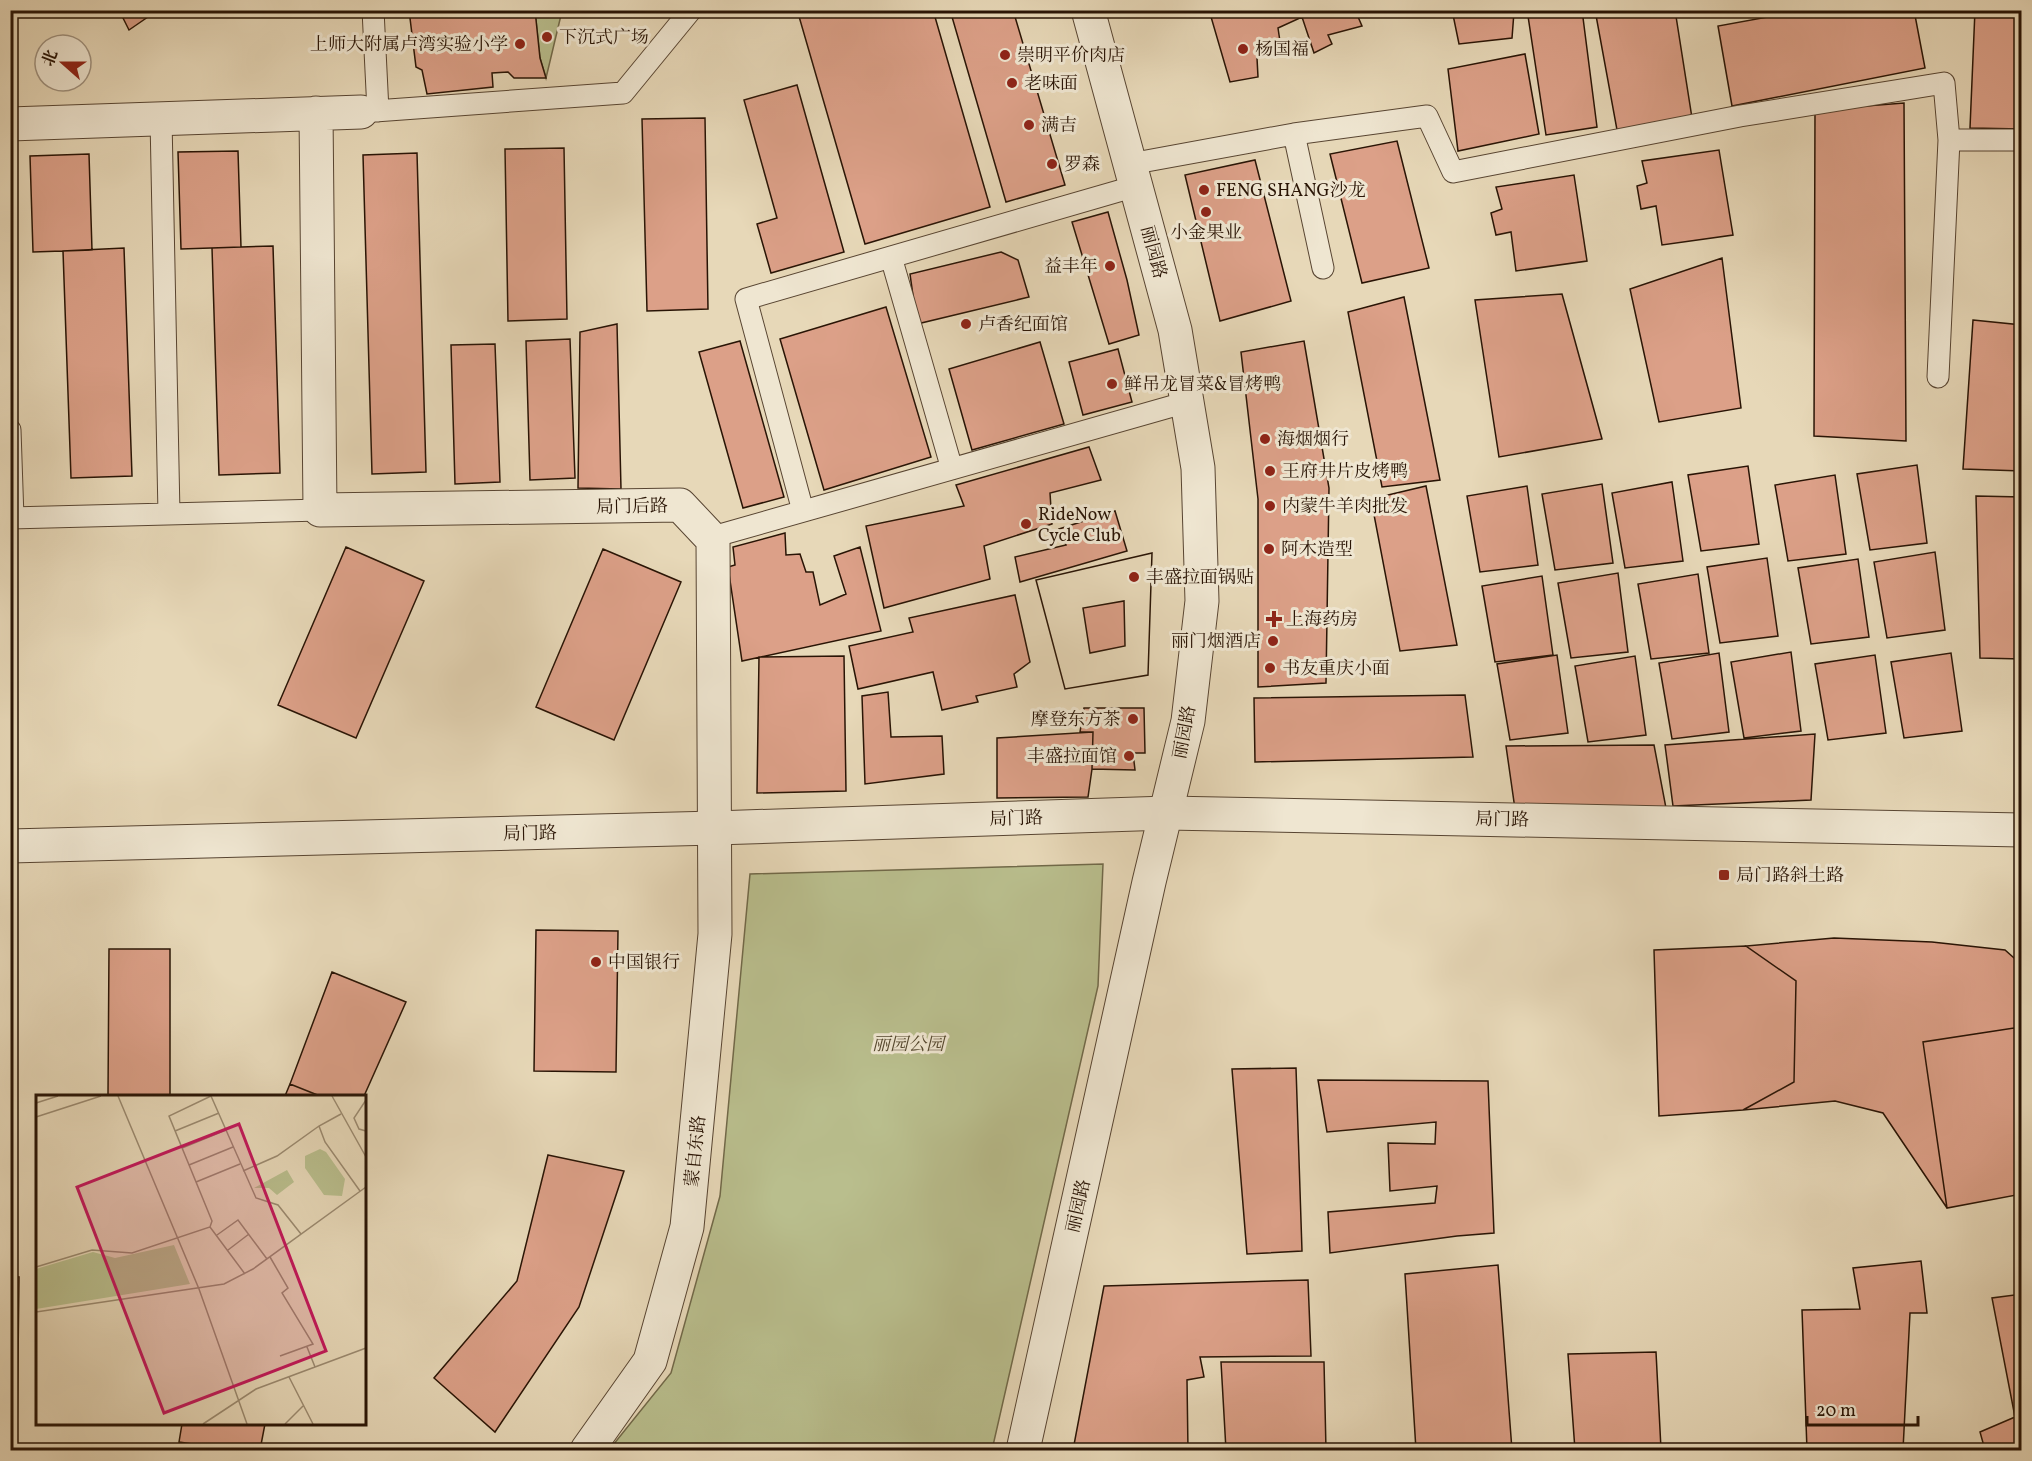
<svg xmlns="http://www.w3.org/2000/svg" width="2032" height="1461" viewBox="0 0 2032 1461" font-family="Vollkorn,'Noto Serif SC',serif">
<style>
.green{fill:#b9be8d;stroke:#716949;stroke-width:1.5}
.building{fill:#dca088;stroke:#291405;stroke-width:1.5;fill-rule:evenodd}
.lines{fill:none;stroke-linecap:round;stroke-linejoin:round}
.service-casing{stroke:#584532;stroke-width:23}
.minor-casing{stroke:#584532;stroke-width:35}
.tertiary-casing{stroke:#584532;stroke-width:35}
.service{stroke:#efe6d1;stroke-width:21}
.minor{stroke:#efe6d1;stroke-width:33}
.tertiary{stroke:#efe6d1;stroke-width:33}
.poi-dot{fill:#8f2418;stroke:#efe6d1;stroke-width:2}
.labels{text-anchor:middle;stroke-width:6;stroke-linejoin:round;paint-order:stroke}
.poi-label{font-size:18px;fill:#291405;stroke:#efe6d1;text-anchor:start}
.street-label{font-size:18px;fill:#291405;stroke:#efe6d1}
.park-label{font-size:18px;font-style:italic;fill:#54472e;stroke:#efe6d1}
.inset-road{fill:none;stroke:#9b8a70;stroke-width:1.5}
.view{fill:#c2185b;fill-opacity:0.15;stroke:#c2185b;stroke-width:3}
.inset-edge{fill:none;stroke:#291405;stroke-width:3}
</style>
<rect width="100%" height="100%" fill="#e7d8b8"/>
<filter id="stains"><feTurbulence type="fractalNoise" baseFrequency=".00333" numOctaves="4"/><feColorMatrix values="0 0 0 0 .2 0 0 0 0 .09 0 0 0 0 .02 0 0 0 .5 -.17"/></filter>
<radialGradient id="worn" r=".72"><stop offset=".6" stop-color="#630" stop-opacity="0"/><stop offset="1" stop-color="#630" stop-opacity=".3"/></radialGradient>
<path class="green" d="M 535,11 L 562,11 L 546,78 L 540,58 Z
M 1103,864 L 1098,986 L 992,1450 L 609,1450 L 671,1373 L 720,1196 L 750,874 Z"/>
<path class="building" d="M 119,10 L 158,10 L 129,30 Z
M 409,10 L 535,10 L 540,58 L 546,78 L 514,78 L 508,72 L 492,73 L 493,87 L 427,94 L 422,70 L 416,67 Z
M 806,10 L 933,10 L 990,207 L 865,244 L 798,13 Z
M 950,10 L 1013,10 L 1065,185 L 1006,202 Z
M 1209,10 L 1355,10 L 1362,26 L 1328,35 L 1332,44 L 1314,53 L 1302,17 L 1278,28 L 1281,48 L 1257,58 L 1258,77 L 1230,82 Z
M 1452,10 L 1523,10 L 1514,12 L 1512,38 L 1459,44 Z
M 1553,10 L 1582,10 L 1597,127 L 1546,135 L 1528,16 Z
M 1595,10 L 1675,10 L 1692,118 L 1617,130 Z
M 1806,10 L 1914,10 L 1925,68 L 1732,106 L 1718,26 Z
M 1975,10 L 2022,10 L 2022,129 L 1970,128 Z
M 1525,54 L 1539,134 L 1458,151 L 1448,69 Z
M 797,85 L 844,252 L 771,273 L 757,224 L 777,218 L 744,100 Z
M 1904,103 L 1906,441 L 1814,436 L 1815,110 Z
M 705,118 L 708,309 L 647,311 L 642,119 Z
M 1397,141 L 1429,268 L 1362,283 L 1330,154 Z
M 564,148 L 567,319 L 508,321 L 505,149 Z
M 1719,150 L 1733,235 L 1662,245 L 1656,206 L 1641,209 L 1637,186 L 1647,183 L 1642,161 Z
M 238,151 L 241,247 L 181,249 L 178,152 Z
M 417,153 L 426,472 L 372,474 L 363,155 Z
M 89,154 L 92,250 L 33,252 L 30,156 Z
M 1255,160 L 1291,301 L 1220,321 L 1185,175 Z
M 1574,175 L 1587,261 L 1516,271 L 1511,232 L 1496,235 L 1491,213 L 1502,209 L 1496,187 Z
M 1108,212 L 1127,280 L 1139,335 L 1109,344 L 1072,222 Z
M 273,246 L 280,473 L 219,475 L 212,248 Z
M 124,248 L 132,476 L 71,478 L 63,251 Z
M 1001,252 L 1018,260 L 1029,297 L 917,324 L 910,274 Z
M 1722,258 L 1741,408 L 1659,422 L 1630,289 Z
M 1562,294 L 1602,439 L 1499,457 L 1475,300 Z
M 1404,297 L 1440,480 L 1382,487 L 1348,312 Z
M 886,307 L 931,457 L 824,490 L 780,339 Z
M 1973,320 L 2022,325 L 2022,471 L 1963,469 Z
M 617,324 L 621,489 L 578,488 L 580,332 Z
M 570,339 L 575,478 L 530,480 L 526,341 Z
M 740,341 L 784,497 L 743,508 L 699,352 Z
M 1304,341 L 1329,488 L 1326,683 L 1258,687 L 1258,499 L 1241,352 Z
M 1040,342 L 1064,424 L 972,450 L 949,369 Z
M 495,344 L 500,482 L 455,484 L 451,345 Z
M 1118,349 L 1132,402 L 1083,415 L 1069,362 Z
M 1089,447 L 1101,480 L 1050,493 L 1052,524 L 984,546 L 990,579 L 884,608 L 866,526 L 964,506 L 956,485 Z
M 1917,465 L 1927,543 L 1870,550 L 1857,474 Z
M 1748,466 L 1759,544 L 1701,551 L 1688,475 Z
M 1835,475 L 1846,554 L 1788,561 L 1775,485 Z
M 1672,482 L 1683,561 L 1625,568 L 1612,493 Z
M 1602,484 L 1613,563 L 1555,570 L 1542,494 Z
M 1426,486 L 1457,645 L 1400,651 L 1371,499 Z
M 1527,486 L 1538,565 L 1480,572 L 1467,496 Z
M 1976,496 L 2022,497 L 2022,659 L 1980,658 Z
M 1115,511 L 1127,551 L 1020,582 L 1015,557 L 1066,545 L 1059,529 Z
M 785,533 L 786,555 L 800,554 L 806,572 L 813,572 L 820,605 L 846,594 L 834,556 L 860,547 L 881,631 L 742,661 L 728,567 L 735,565 L 733,547 Z
M 346,547 L 424,581 L 356,738 L 278,705 Z
M 603,549 L 681,582 L 614,740 L 536,707 Z
M 1935,552 L 1945,630 L 1887,638 L 1874,562 Z
M 1152,553 L 1148,675 L 1065,689 L 1036,580 ZM 1124,601 L 1125,646 L 1090,653 L 1083,608 Z
M 1152,553 L 1148,675 L 1065,689 L 1036,580 Z
M 1767,558 L 1778,636 L 1720,643 L 1707,567 Z
M 1858,559 L 1869,637 L 1811,644 L 1798,568 Z
M 1618,573 L 1628,652 L 1571,658 L 1558,583 Z
M 1698,574 L 1709,653 L 1651,659 L 1638,584 Z
M 1542,576 L 1553,655 L 1495,662 L 1482,586 Z
M 1015,595 L 1030,662 L 1014,674 L 1017,687 L 976,696 L 978,702 L 942,710 L 933,672 L 858,689 L 849,646 L 913,632 L 909,618 Z
M 1791,652 L 1801,731 L 1744,738 L 1731,662 Z
M 1719,653 L 1729,732 L 1672,739 L 1659,663 Z
M 1951,653 L 1962,731 L 1904,738 L 1891,662 Z
M 1557,655 L 1568,733 L 1510,740 L 1497,664 Z
M 1875,655 L 1886,733 L 1828,740 L 1815,664 Z
M 844,656 L 846,791 L 757,793 L 759,657 Z
M 1635,656 L 1646,735 L 1588,742 L 1575,666 Z
M 888,692 L 891,737 L 942,736 L 944,774 L 865,784 L 862,696 Z
M 1465,695 L 1473,757 L 1255,762 L 1254,698 Z
M 1084,708 L 1144,708 L 1145,753 L 1133,753 L 1135,770 L 1092,769 L 1093,732 L 1080,732 Z
M 1093,732 L 1092,769 L 1088,797 L 997,798 L 997,738 Z
M 1815,734 L 1811,800 L 1673,806 L 1665,745 Z
M 1654,745 L 1666,808 L 1515,809 L 1506,746 Z
M 536,930 L 618,931 L 616,1072 L 534,1071 Z
M 1834,938 L 1932,942 L 2005,950 L 2022,965 L 2022,1032 L 2014,1028 L 1923,1042 L 1947,1208 L 1883,1113 L 1835,1101 L 1743,1110 L 1794,1082 L 1796,981 L 1746,946 Z
M 1746,946 L 1796,981 L 1794,1082 L 1743,1110 L 1659,1116 L 1654,950 Z
M 109,949 L 170,949 L 170,1096 L 108,1096 Z
M 332,972 L 406,1002 L 364,1096 L 320,1096 L 290,1084 Z
M 2014,1028 L 2022,1032 L 2022,1194 L 1947,1208 L 1923,1042 Z
M 1296,1068 L 1302,1251 L 1247,1254 L 1232,1069 Z
M 1318,1080 L 1488,1081 L 1494,1233 L 1457,1236 L 1330,1253 L 1328,1212 L 1435,1203 L 1437,1186 L 1390,1191 L 1388,1143 L 1435,1144 L 1436,1122 L 1327,1132 Z
M 290,1084 L 320,1096 L 285,1096 Z
M 548,1155 L 624,1171 L 579,1307 L 495,1432 L 434,1378 L 517,1281 Z
M 1921,1261 L 1927,1313 L 1910,1313 L 1903,1450 L 1807,1450 L 1802,1310 L 1860,1309 L 1853,1268 Z
M 1498,1265 L 1512,1450 L 1416,1450 L 1405,1274 Z
M 10,1276 L 19,1277 L 17,1443 L 10,1443 Z
M 1308,1280 L 1311,1356 L 1200,1357 L 1204,1377 L 1187,1380 L 1188,1450 L 1073,1450 L 1104,1286 Z
M 2022,1294 L 2022,1450 L 1985,1450 L 1980,1432 L 2015,1417 L 1992,1298 Z
M 1656,1352 L 1661,1449 L 1671,1450 L 1575,1450 L 1568,1354 Z
M 1221,1362 L 1324,1362 L 1326,1450 L 1226,1450 Z
M 182,1424 L 265,1424 L 260,1450 L 233,1450 L 179,1442 Z"/>
<g class="lines">
<defs>
<path id="service" d="M 373,10 L 378,111
M 361,112 L 623,93 L 691,10
M 161,119 L 169,514
M 1294,134 L 1323,268
M 1949,140 L 2022,140
M 1130,164 L 1294,134 L 1427,116 L 1453,172 L 1740,116 L 1944,83 L 1949,140 L 1938,377
M 891,257 L 952,469
M 10,430 L 13,518
M 803,511 L 746,299 L 1136,186
M 10,518 L 320,510
M 713,540 L 723,534 L 1187,402"/>
<path id="minor" d="M 316,113 L 320,510 L 680,505 L 713,540 L 715,934 L 687,1227 L 650,1361 L 587,1450
M 10,124 L 361,112
M 1023,1450 L 1149,882 L 1188,721 L 1202,601 L 1198,468 L 1175,330 L 1088,10"/>
<path id="tertiary" d="M 10,846 L 715,828 L 1167,813 L 2022,830"/>
</defs>
<use href="#service" class="service-casing"/>
<use href="#minor" class="minor-casing"/>
<use href="#tertiary" class="tertiary-casing"/>
<use href="#service" class="service"/>
<use href="#minor" class="minor"/>
<use href="#tertiary" class="tertiary"/>
</g>
<g class="poi-dot">
<circle cx="547" cy="37" r="6"/>
<circle cx="520" cy="44" r="6"/>
<circle cx="1243" cy="49" r="6"/>
<circle cx="1005" cy="55" r="6"/>
<circle cx="1012" cy="83" r="6"/>
<circle cx="1029" cy="125" r="6"/>
<circle cx="1052" cy="164" r="6"/>
<circle cx="1204" cy="190" r="6"/>
<circle cx="1206" cy="212" r="6"/>
<circle cx="1110" cy="266" r="6"/>
<circle cx="966" cy="324" r="6"/>
<circle cx="1112" cy="384" r="6"/>
<circle cx="1265" cy="439" r="6"/>
<circle cx="1270" cy="471" r="6"/>
<circle cx="1270" cy="506" r="6"/>
<circle cx="1026" cy="524" r="6"/>
<circle cx="1269" cy="549" r="6"/>
<circle cx="1134" cy="577" r="6"/>
<path d="M1271 610h6v6h6v6h-6v6h-6v-6h-6v-6h6z"/>
<circle cx="1273" cy="641" r="6"/>
<circle cx="1270" cy="668" r="6"/>
<circle cx="1133" cy="719" r="6"/>
<circle cx="1129" cy="756" r="6"/>
<rect x="1718" y="869" width="12" height="12" rx="3"/>
<circle cx="596" cy="962" r="6"/>
</g>
<g class="labels">
<g class="poi-label">
<text x="559" y="43">下沉式广场</text>
<text x="508" y="50" text-anchor="end">上师大附属卢湾实验小学</text>
<text x="1255" y="55">杨国福</text>
<text x="1017" y="61">崇明平价肉店</text>
<text x="1024" y="89">老味面</text>
<text x="1041" y="131">满吉</text>
<text x="1064" y="170">罗森</text>
<text x="1216" y="196">FENG SHANG沙龙</text>
<text x="1206" y="238" text-anchor="middle">小金果业</text>
<text x="1098" y="272" text-anchor="end">益丰年</text>
<text x="978" y="330">卢香纪面馆</text>
<text x="1124" y="390">鲜吊龙冒菜&amp;冒烤鸭</text>
<text x="1277" y="445">海烟烟行</text>
<text x="1282" y="477">王府井片皮烤鸭</text>
<text x="1282" y="512">内蒙牛羊肉批发</text>
<text x="1038" y="520">RideNow<tspan x="1038" dy="21">Cycle Club</tspan></text>
<text x="1281" y="555">阿木造型</text>
<text x="1146" y="583">丰盛拉面锅贴</text>
<text x="1286" y="625">上海药房</text>
<text x="1261" y="647" text-anchor="end">丽门烟酒店</text>
<text x="1282" y="674">书友重庆小面</text>
<text x="1121" y="725" text-anchor="end">摩登东方茶</text>
<text x="1117" y="762" text-anchor="end">丰盛拉面馆</text>
<text x="1736" y="881">局门路斜土路</text>
<text x="608" y="968">中国银行</text>
</g>
<g class="street-label">
<text transform="translate(1154 252) rotate(75)" y="6">丽园路</text>
<text transform="translate(632 506) rotate(-1)" y="6">局门后路</text>
<text transform="translate(1184 732) rotate(-79)" y="6">丽园路</text>
<text transform="translate(1016 818) rotate(-2)" y="6">局门路</text>
<text transform="translate(1502 819) rotate(1)" y="6">局门路</text>
<text transform="translate(530 833) rotate(-1)" y="6">局门路</text>
<text transform="translate(695 1151) rotate(-84)" y="6">蒙自东路</text>
<text transform="translate(1078 1206) rotate(-77)" y="6">丽园路</text>
</g>
<g class="park-label">
<text x="908" y="1050">丽园公园</text>
</g>
</g>
<g transform="translate(36 1095)">
<rect width="330" height="330" fill="#e7d8b8"/>
<path d="M 284,54 L 290,57 L 309,84 L 306,101 L 288,100 L 269,73 L 269,61 ZM 251,75 L 258,87 L 241,100 L 233,93 L 218,93 ZM 138,150 L 154,189 L 0,214 L 0,174 L 57,157 L 79,163 Z" fill="#b9be8d"/>
<path class="inset-road" d="M 82,1 L 163,194 L 211,329M 175,1 L 220,103 L 242,110 L 265,139M 296,1 L 330,62M 330,5 L 318,23 L 323,34 L 330,36M 0,8 L 22,1M 305,19 L 283,31 L 289,47 L 324,96M 0,22 L 65,1M 139,36 L 183,18M 146,53 L 190,35M 153,70 L 197,52M 207,76 L 241,61 L 283,31M 160,87 L 204,69M 174,132 L 209,179M 181,140 L 202,125 L 231,164M 192,155 L 213,139M 234,162 L 252,193 L 246,198 L 277,249 L 244,261M 0,172 L 56,155 L 96,158 L 174,132 L 176,126 L 133,21 L 175,1M 0,217 L 188,189 L 217,174 L 330,92M 271,252 L 279,272M 253,282 L 277,329M 167,329 L 220,294 L 330,253M 249,329 L 267,311"/>
<path class="view" d="M 203,29 L 290,256 L 128,318 L 41,92 Z"/>
<rect width="330" height="330" class="inset-edge"/>
</g>
<rect width="2032" height="1461" fill="none" stroke="#e7d8b8" stroke-width="36"/>
<rect x="12" y="12" width="2008" height="1437" fill="none" stroke="#291405" stroke-width="3"/>
<rect x="18" y="18" width="1996" height="1425" fill="none" stroke="#291405" stroke-width="1.5"/>
<g transform="translate(63 63) rotate(291)"><circle r="28" fill="#efe6d1" stroke="#a0927f" stroke-width="1.5"/>
<path d="M0-4.5L10 22L0 15L-10 22Z" fill="#8f2418"/>
<text y="-9" font-size="16" font-weight="bold" text-anchor="middle" fill="#291405">北</text>
</g>
<path d="M1807 1416v9h111v-9" fill="none" stroke="#291405" stroke-width="3"/>
<text x="1816" y="1416" font-size="18" fill="#291405" stroke="#efe6d1" stroke-width="4.5" paint-order="stroke">20 m</text>
<rect width="100%" height="100%" filter="url(#stains)"/>
<rect width="100%" height="100%" fill="url(#worn)"/>
</svg>
